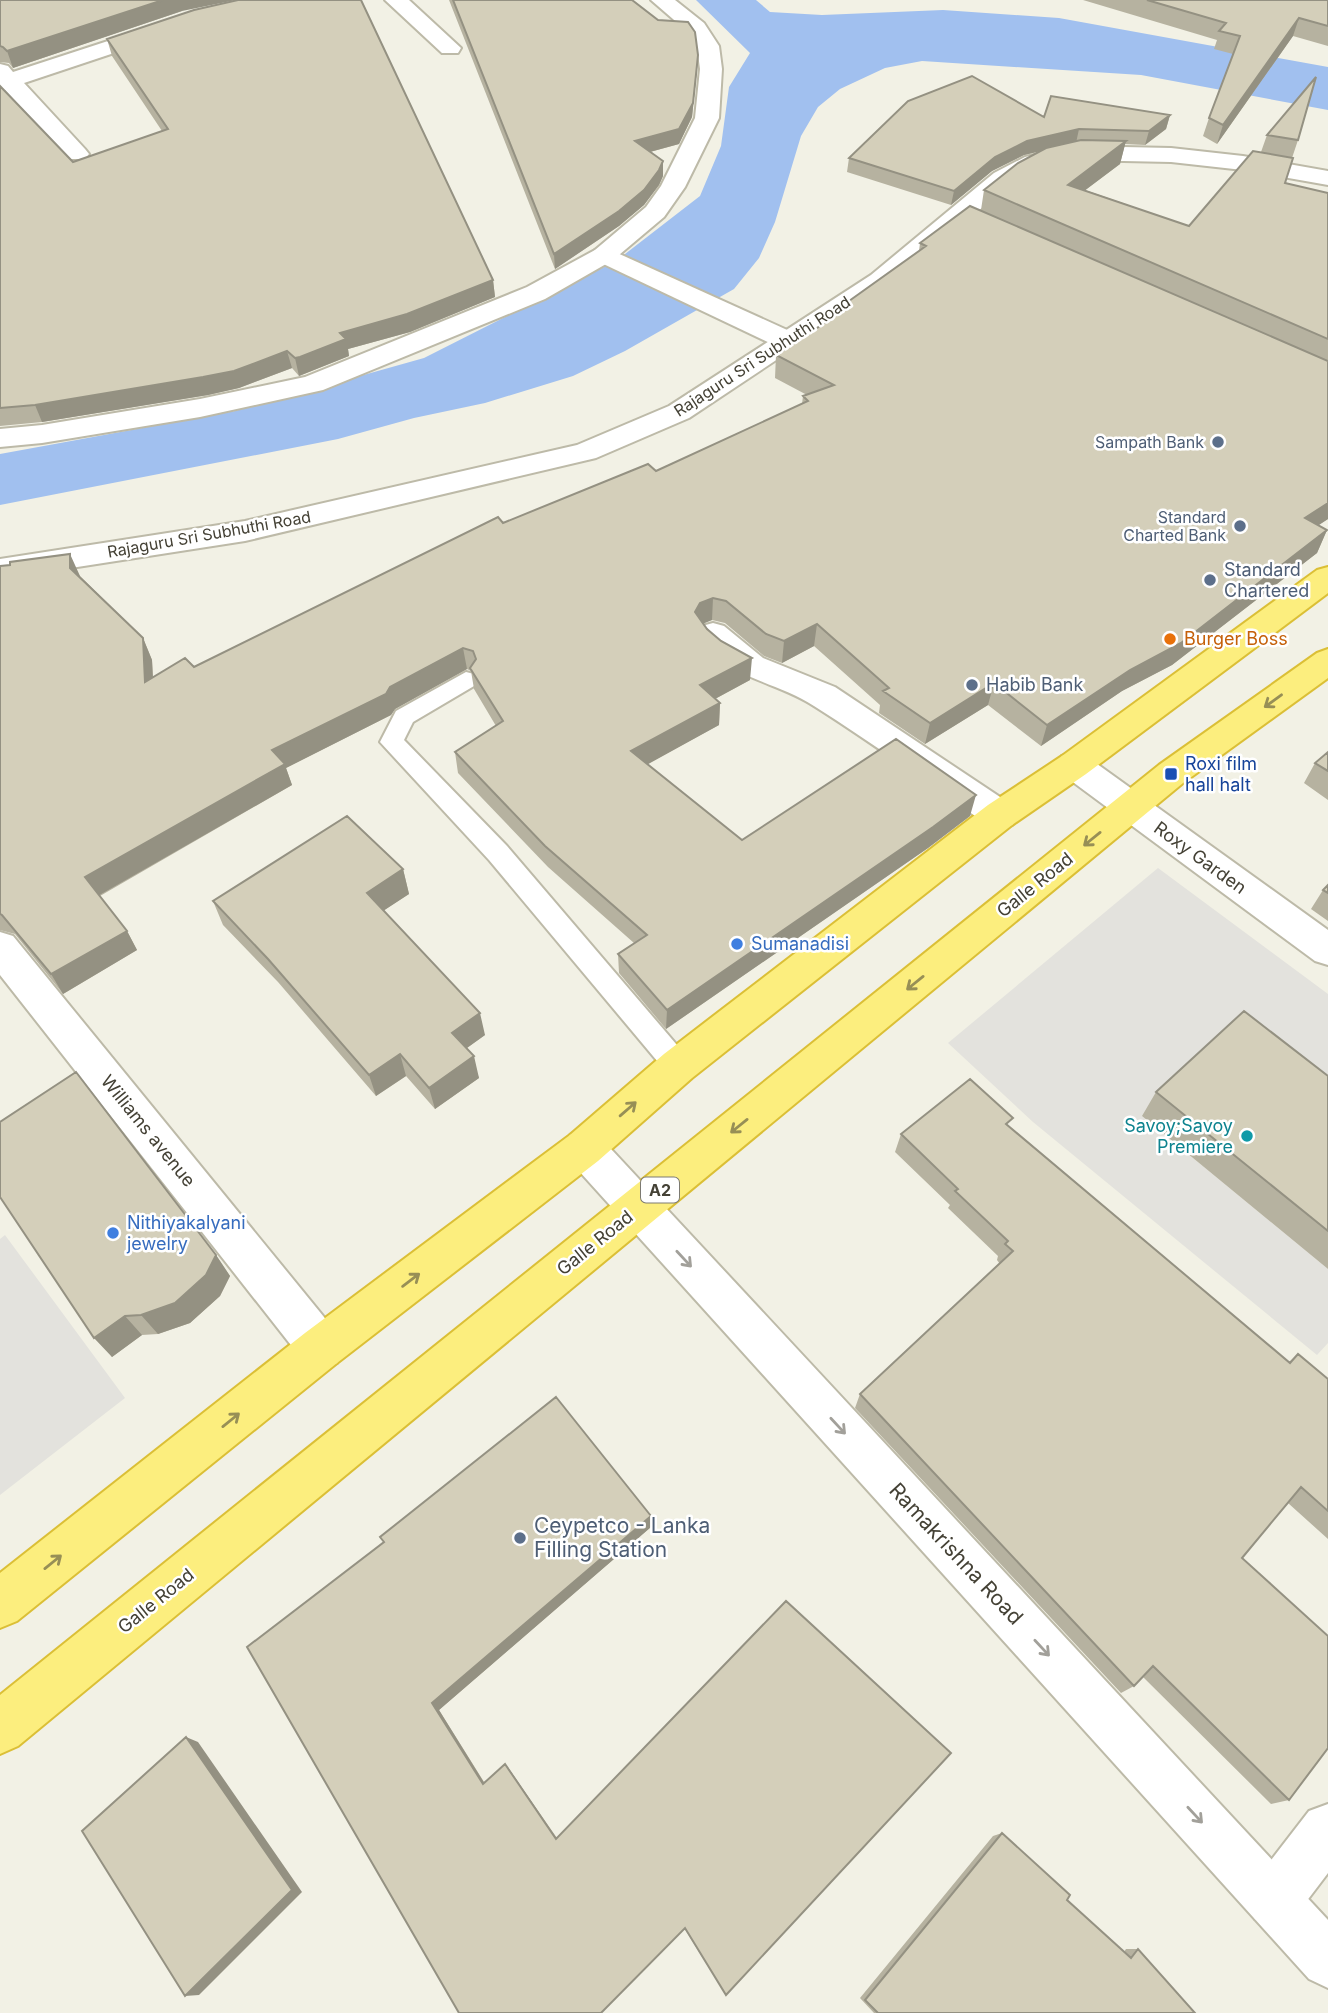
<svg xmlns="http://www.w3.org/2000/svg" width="1328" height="2013" viewBox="0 0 1328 2013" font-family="Inter,sans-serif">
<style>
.parking{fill:#e3e2dd}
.water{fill:#a1c0ef}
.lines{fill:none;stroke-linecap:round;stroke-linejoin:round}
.service-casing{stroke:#bdbaa8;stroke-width:4}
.pedestrian-casing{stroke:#bdbaa8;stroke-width:4}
.minor-casing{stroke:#bdbaa8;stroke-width:4}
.tertiary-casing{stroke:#bdbaa8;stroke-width:4}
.trunk-casing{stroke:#dbbf36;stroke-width:4}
.service{fill:#fff;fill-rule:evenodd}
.pedestrian{fill:#fff;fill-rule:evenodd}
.minor{fill:#fff;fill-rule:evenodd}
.tertiary{fill:#fff;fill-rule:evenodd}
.trunk{fill:#fcee7e;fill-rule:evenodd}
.wall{fill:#b6b2a0}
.shaded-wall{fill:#949182}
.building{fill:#d4cfba;stroke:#949182;stroke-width:2}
.oneway{stroke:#978f56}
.oneway2{stroke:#a2a09a}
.service-dot{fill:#5c6f8a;stroke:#fff;stroke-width:2.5}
.food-dot{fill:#e8710a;stroke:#fff;stroke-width:2.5}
.transit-dot{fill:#1a4fb4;stroke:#fff;stroke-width:2.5}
.shop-dot{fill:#3f7fe0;stroke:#fff;stroke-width:2.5}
.culture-dot{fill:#0f9aa8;stroke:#fff;stroke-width:2.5}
.labels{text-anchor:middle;stroke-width:5;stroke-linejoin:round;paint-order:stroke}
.far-street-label{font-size:16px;fill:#444135;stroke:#fff}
.far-service-label{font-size:16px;fill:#4e5e75;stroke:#fff;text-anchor:end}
.shield{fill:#fff;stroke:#7c7a72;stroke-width:2}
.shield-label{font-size:16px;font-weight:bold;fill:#444135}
.service-label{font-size:18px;fill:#4e5e75;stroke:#fff;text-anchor:start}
.food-label{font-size:18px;fill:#c56008;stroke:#fff;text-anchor:start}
.transit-label{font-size:18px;fill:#164399;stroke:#fff;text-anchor:start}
.street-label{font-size:18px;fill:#444135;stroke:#fff}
.shop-label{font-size:18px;fill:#366cbe;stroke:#fff;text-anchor:start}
.culture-label{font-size:18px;fill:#0d838f;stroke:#fff;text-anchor:end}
.near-service-label{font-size:21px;fill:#4e5e75;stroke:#fff;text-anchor:start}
.near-street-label{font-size:21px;fill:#444135;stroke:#fff}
</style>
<rect width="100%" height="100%" fill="#f2f1e5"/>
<path class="parking" d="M 1158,868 L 1328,994 L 1328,1114 L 1142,1116 L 1328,1269 L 1328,1343 L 1317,1355 L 1033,1122 L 948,1043 Z
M 5,1235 L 125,1398 L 0,1495 L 0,1239 Z"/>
<path class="water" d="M 696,0 L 756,0 L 770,12 L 822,15 L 943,10 L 1059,18 L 1328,67 L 1328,110 L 1141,75 L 922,61 L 885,68 L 840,89 L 818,107 L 801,136 L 775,222 L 759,258 L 734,289 L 625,351 L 573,376 L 485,403 L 414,418 L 338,439 L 0,505 L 0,454 L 235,411 L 424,358 L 616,261 L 700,196 L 721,146 L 729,87 L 750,53 Z"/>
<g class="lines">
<defs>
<path id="service" d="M 466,672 L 474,674 L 477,680 L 474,686 L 413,722 L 404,740 L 507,846 L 688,1058 L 691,1066 L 688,1074 L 678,1078 L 668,1074 L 489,860 L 380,742 L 396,711 Z"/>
<path id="pedestrian" d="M 604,247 L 796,334 L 799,340 L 796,346 L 786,348 L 776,346 L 595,260 L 591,255 L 595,250 Z"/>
<path id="minor" d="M 385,0 L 409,0 L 461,48 L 458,53 L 442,53 Z
M 651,0 L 675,0 L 704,23 L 719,46 L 722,69 L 719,118 L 685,187 L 664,217 L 613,260 L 545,299 L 323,390 L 200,417 L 42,443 L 0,447 L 0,429 L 42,425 L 200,399 L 305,377 L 527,287 L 595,250 L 646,207 L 661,186 L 695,118 L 700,69 L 697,46 L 688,32 Z
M 157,25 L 165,26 L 168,31 L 165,36 L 24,83 L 85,149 L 89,154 L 85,159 L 69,159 L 5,90 L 0,91 L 0,64 L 8,66 L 13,72 Z
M 713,623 L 724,626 L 763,658 L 835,687 L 1012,805 L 1018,815 L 1012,825 L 1000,828 L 988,825 C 930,785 873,743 814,706 C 775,680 724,679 697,634 L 702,626 Z
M 1074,752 L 1086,756 L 1328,930 L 1328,965 L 1315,961 L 1062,774 L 1057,765 L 1062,756 Z
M 0,932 L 13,936 L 337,1333 L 343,1348 L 337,1363 L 321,1369 L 305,1363 L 0,975 Z
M 1328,1804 L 1328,1873 L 1293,1919 L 1274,1927 L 1255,1919 L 1247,1900 L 1255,1881 L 1309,1811 Z"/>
<path id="tertiary" d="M 1076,146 L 1171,148 L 1243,156 L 1328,171 L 1328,185 L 1243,170 L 1171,162 L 1076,160 L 1040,168 L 1012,183 L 889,285 L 689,418 L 596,458 L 245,541 L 0,579 L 0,559 L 245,521 L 577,445 L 669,406 L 871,275 L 994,173 L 1025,157 Z
M 584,1130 L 598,1135 L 1328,1920 L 1328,1988 L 1309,1979 L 570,1161 L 564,1148 L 570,1135 Z"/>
<path id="trunk" d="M 1328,567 L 1328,593 L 1086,774 L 1012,825 L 692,1078 L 598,1161 L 337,1363 L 17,1621 L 0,1628 L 0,1573 L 305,1333 L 570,1135 L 664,1054 L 988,805 L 1062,756 L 1317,570 Z
M 1328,649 L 1328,678 L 1183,783 L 18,1746 L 0,1754 L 0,1695 L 1159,765 L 1317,653 Z"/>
</defs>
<use href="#service" class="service-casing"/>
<use href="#pedestrian" class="pedestrian-casing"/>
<use href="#minor" class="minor-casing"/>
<use href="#tertiary" class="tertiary-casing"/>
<use href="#trunk" class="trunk-casing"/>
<use href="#service" class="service"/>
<use href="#pedestrian" class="pedestrian"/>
<use href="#minor" class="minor"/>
<use href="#tertiary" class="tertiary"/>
<use href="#trunk" class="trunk"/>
</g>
<path class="wall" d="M 0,0 L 182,11 L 13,68 L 9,63 L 0,62 Z
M 449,0 L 632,0 L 697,69 L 692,117 L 679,144 L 650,152 L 663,176 L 659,185 L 644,205 L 619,226 L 555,269 Z
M 1083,0 L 1328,0 L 1328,46 L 1293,36 L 1217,144 L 1203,136 L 1209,118 L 1233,54 L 1214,49 L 1217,40 Z
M 107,39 L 493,280 L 495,297 L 410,332 L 348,349 L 349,356 L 299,376 L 292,368 L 239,388 L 208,395 L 42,422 L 0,426 L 0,86 L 73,162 L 162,131 L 112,56 Z
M 1170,115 L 1166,129 L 1145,145 L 1125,144 L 1120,164 L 1085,190 L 1189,226 L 1261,152 L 1267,135 L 1298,140 L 1292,158 L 1285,183 L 1328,193 L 1328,519 L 1318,525 L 1327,530 L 1317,553 L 1172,665 L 1122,691 L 1041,746 L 988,705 L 925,744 L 879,713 L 880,705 L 814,646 L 782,663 L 764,656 L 725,623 L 712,620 L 703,623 L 750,680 L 715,699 L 720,703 L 719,725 L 647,764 L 742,840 L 970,816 L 928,848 L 666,1029 L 619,973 L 618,954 L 634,943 L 548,867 L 458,773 L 455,752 L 496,726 L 474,689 L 471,671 L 467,669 L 395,709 L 391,715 L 286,768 L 292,785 L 100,896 L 127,931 L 137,950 L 63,994 L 15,934 L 0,930 L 0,566 L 10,565 L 80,576 L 143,638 L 152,660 L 153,677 L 194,667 L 503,523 L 656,471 L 802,404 L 803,396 L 807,395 L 775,378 L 776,355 L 827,321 L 828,316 L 919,251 L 920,243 L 981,210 L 984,190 L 1040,151 L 1024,155 L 992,171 L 951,205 L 847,172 L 849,158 L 1044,117 Z
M 1328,752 L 1328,800 L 1304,783 L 1315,763 Z
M 403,869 L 409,894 L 384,910 L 485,1035 L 467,1048 L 479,1078 L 435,1109 L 406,1076 L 376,1096 L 278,982 L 223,925 L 213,901 Z
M 1328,885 L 1328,921 L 1311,909 L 1323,890 Z
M 1328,1076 L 1328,1269 L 1142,1116 L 1156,1092 Z
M 1010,1127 L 1289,1362 L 1298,1354 L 1328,1379 L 1328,1539 L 1288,1503 L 1242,1558 L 1289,1800 L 1271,1804 L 1143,1677 L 1134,1686 L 1121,1693 L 855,1408 L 860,1394 L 1000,1264 L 997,1260 L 998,1256 L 948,1208 L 950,1205 L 895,1152 L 901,1134 Z
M 0,1197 L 216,1255 L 230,1276 L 220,1296 L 190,1323 L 158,1334 L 142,1335 L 112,1357 Z
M 651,1527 L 439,1710 L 484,1782 L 509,1769 L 557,1838 L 786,1601 L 726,1995 L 684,1928 L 247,1647 Z
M 1002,1833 L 1067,1900 L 1124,1952 L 1126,1949 L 1138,1949 L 1195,2013 L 874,2013 L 860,1998 L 993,1836 Z"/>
<path class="shaded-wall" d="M 163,0 L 236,0 L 182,11 L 13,68 L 7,51 Z
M 1299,18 L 1293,36 L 1217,144 L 1223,125 Z
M 698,55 L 697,69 L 692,117 L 679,144 L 635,156 L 635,141 Z
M 1170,115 L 1166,129 L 1145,145 L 1149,131 Z
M 1079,129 L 1076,143 L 1024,155 L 992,171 L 951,205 L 954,191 L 995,157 L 1027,141 Z
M 1126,141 L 1120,164 L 1063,207 L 1068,185 Z
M 663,161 L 663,176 L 659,185 L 644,205 L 619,226 L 555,269 L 554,254 Z
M 493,280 L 495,297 L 410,332 L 348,349 L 349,356 L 299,376 L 295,358 L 340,333 Z
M 287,351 L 292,368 L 239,388 L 208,395 L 42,422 L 35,405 Z
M 1328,503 L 1328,519 L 1295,541 L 1305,518 Z
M 1327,530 L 1317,553 L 1172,665 L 1122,691 L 1041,746 L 1047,725 Z
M 70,554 L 80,576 L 80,590 L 70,568 Z
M 713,598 L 712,620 L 700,625 L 695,612 L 700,603 Z
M 817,624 L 814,646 L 782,663 L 784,641 Z
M 143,638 L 152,660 L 154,703 L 145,682 Z
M 463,648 L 467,669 L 395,709 L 391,715 L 286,768 L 292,785 L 96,897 L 85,877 L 272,750 Z
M 752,658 L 750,680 L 700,707 L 700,685 Z
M 994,683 L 988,705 L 925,744 L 930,723 Z
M 720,703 L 719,725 L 632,773 L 631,751 Z
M 976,795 L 970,816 L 928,848 L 666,1029 L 667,1010 Z
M 403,869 L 409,894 L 374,917 L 367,893 Z
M 127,931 L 137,950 L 63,994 L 51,974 Z
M 480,1013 L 485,1035 L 457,1055 L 452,1033 Z
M 400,1054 L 406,1076 L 376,1096 L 369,1075 Z
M 474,1056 L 479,1078 L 435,1109 L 429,1088 Z
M 216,1255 L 230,1276 L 220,1296 L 190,1323 L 158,1334 L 141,1315 Z
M 125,1316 L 142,1335 L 112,1357 L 94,1338 Z
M 651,1516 L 651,1527 L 439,1710 L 488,1789 L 483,1784 L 432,1703 Z
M 186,1737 L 198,1742 L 302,1892 L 199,1995 L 185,1996 Z
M 505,1764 L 509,1769 L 559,1842 L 556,1839 Z"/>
<path class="building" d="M 0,0 L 163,0 L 7,51 L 3,47 L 0,46 Z
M 238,0 L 361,0 L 493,280 L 407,314 L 340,333 L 346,339 L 300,357 L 295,358 L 287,351 L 234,371 L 203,377 L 35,405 L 0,408 L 0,86 L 73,162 L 168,129 L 107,39 L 194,10 Z
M 453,0 L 632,0 L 658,20 L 688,22 L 695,32 L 698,55 L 693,103 L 679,129 L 635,141 L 663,161 L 659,170 L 644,190 L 619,211 L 554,254 Z
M 1147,0 L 1328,0 L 1328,26 L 1299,18 L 1223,125 L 1209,118 L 1240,36 L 1219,31 L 1226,23 Z
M 972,76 L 1044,117 L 1051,96 L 1170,115 L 1149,131 L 1079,129 L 1027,141 L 995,157 L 954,191 L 849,158 L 908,101 Z
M 1316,77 L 1298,140 L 1267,135 Z
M 1081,140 L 1126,141 L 1068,185 L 1189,226 L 1253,151 L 1293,158 L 1285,183 L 1328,193 L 1328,339 L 984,190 L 1018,163 L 1046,148 Z
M 970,206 L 1328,361 L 1328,503 L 1305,518 L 1327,530 L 1181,643 L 1130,670 L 1047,725 L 994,683 L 930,723 L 883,691 L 889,688 L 817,624 L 784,641 L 766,634 L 726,601 L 713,598 L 700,603 L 695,612 L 707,629 L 721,641 L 752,658 L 700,685 L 720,703 L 631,751 L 742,840 L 896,739 L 976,795 L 933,827 L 667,1010 L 618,954 L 647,935 L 545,846 L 455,752 L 503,721 L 470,668 L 476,659 L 473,651 L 463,648 L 390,687 L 386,694 L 272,750 L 285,764 L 85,877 L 127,931 L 51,974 L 2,915 L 0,914 L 0,566 L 10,565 L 10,562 L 70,554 L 70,568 L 143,638 L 145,682 L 185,658 L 194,667 L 498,517 L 503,523 L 648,464 L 656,471 L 808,401 L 803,396 L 834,385 L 776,355 L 832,318 L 828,316 L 926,246 L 920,243 Z
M 1328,752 L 1328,771 L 1315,763 Z
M 347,816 L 403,869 L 367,893 L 480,1013 L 452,1033 L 474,1056 L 429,1088 L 400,1054 L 369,1075 L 268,959 L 213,901 Z
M 1328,885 L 1328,893 L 1323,890 Z
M 1244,1011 L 1328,1076 L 1328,1231 L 1156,1092 Z
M 76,1072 L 216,1255 L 206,1275 L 175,1303 L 141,1315 L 125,1316 L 94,1338 L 0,1197 L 0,1122 Z
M 970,1079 L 1013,1118 L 1006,1124 L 1290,1363 L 1298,1354 L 1328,1379 L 1328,1511 L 1301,1487 L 1242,1558 L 1328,1636 L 1328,1748 L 1289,1800 L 1153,1666 L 1134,1686 L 860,1394 L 1013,1251 L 1005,1244 L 1008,1241 L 955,1191 L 958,1189 L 901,1134 Z
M 556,1397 L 651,1516 L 432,1703 L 483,1784 L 505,1764 L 556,1839 L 786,1601 L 951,1753 L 726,1995 L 685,1928 L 601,2013 L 459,2013 L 247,1647 L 384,1542 L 380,1537 Z
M 186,1737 L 292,1890 L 185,1996 L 82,1831 Z
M 1002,1833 L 1070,1895 L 1067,1900 L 1131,1958 L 1138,1949 L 1195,2013 L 878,2013 L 865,2000 Z"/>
<defs><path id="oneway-shaft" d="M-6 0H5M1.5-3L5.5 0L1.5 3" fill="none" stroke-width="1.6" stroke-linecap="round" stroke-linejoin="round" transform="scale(1.75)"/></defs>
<g class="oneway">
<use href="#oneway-shaft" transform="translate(1273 701) rotate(144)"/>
<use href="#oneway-shaft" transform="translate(1092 839) rotate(141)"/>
<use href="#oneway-shaft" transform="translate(915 983) rotate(141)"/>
<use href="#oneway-shaft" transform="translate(628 1109) rotate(-41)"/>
<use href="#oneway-shaft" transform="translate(739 1126) rotate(141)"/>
<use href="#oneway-shaft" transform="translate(411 1280) rotate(-37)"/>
<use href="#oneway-shaft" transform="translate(231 1420) rotate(-39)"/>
<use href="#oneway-shaft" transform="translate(53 1562) rotate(-39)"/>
</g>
<g class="oneway2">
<use href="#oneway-shaft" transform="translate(684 1259) rotate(47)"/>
<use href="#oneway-shaft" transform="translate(838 1426) rotate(47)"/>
<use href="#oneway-shaft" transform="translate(1042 1648) rotate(47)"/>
<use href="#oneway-shaft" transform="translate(1195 1815) rotate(47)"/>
</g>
<g class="service-dot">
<circle cx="1218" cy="442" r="7"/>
<circle cx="1240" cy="526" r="7"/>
<circle cx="1210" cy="580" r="7"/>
<circle cx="972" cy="685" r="7"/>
<circle cx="520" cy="1538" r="7"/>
</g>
<circle class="food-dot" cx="1170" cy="639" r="7"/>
<rect class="transit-dot" x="1164" y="767" width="14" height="14" rx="3.5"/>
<g class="shop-dot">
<circle cx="737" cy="944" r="7"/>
<circle cx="113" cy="1233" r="7"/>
</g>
<circle class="culture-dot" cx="1247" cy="1136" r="7"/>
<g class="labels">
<g class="far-street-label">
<text transform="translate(762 356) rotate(-33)" y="6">Rajaguru Sri Subhuthi Road</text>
<text transform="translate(209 534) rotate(-10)" y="6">Rajaguru Sri Subhuthi Road</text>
</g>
<g class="far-service-label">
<text x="1204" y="448">Sampath Bank</text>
<text x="1226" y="523">Standard<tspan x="1226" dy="18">Charted Bank</tspan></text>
</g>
<rect class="shield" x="641" y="1177.5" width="38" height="25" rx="5"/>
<g class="shield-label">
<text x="660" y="1196">A2</text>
</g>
<g class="service-label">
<text x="1224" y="576">Standard<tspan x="1224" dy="21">Chartered</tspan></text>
<text x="986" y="691">Habib Bank</text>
</g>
<g class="food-label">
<text x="1184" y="645">Burger Boss</text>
</g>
<g class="transit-label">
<text x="1185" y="770">Roxi film<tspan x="1185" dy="21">hall halt</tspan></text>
</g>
<g class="street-label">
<text transform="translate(1200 858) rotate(36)" y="6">Roxy Garden</text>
<text transform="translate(1035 885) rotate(-39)" y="6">Galle Road</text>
<text transform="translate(148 1131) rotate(51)" y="6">Williams avenue</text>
<text transform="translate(595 1243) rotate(-39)" y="6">Galle Road</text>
<text transform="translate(156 1601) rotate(-39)" y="6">Galle Road</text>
</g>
<g class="shop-label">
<text x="751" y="950">Sumanadisi</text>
<text x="127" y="1229">Nithiyakalyani<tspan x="127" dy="21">jewelry</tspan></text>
</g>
<g class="culture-label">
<text x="1233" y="1132">Savoy;Savoy<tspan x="1233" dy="21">Premiere</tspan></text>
</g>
<g class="near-service-label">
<text x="534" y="1533">Ceypetco - Lanka<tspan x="534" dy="24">Filling Station</tspan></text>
</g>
<g class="near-street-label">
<text transform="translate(956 1554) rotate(47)" y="7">Ramakrishna Road</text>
</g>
</g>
</svg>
